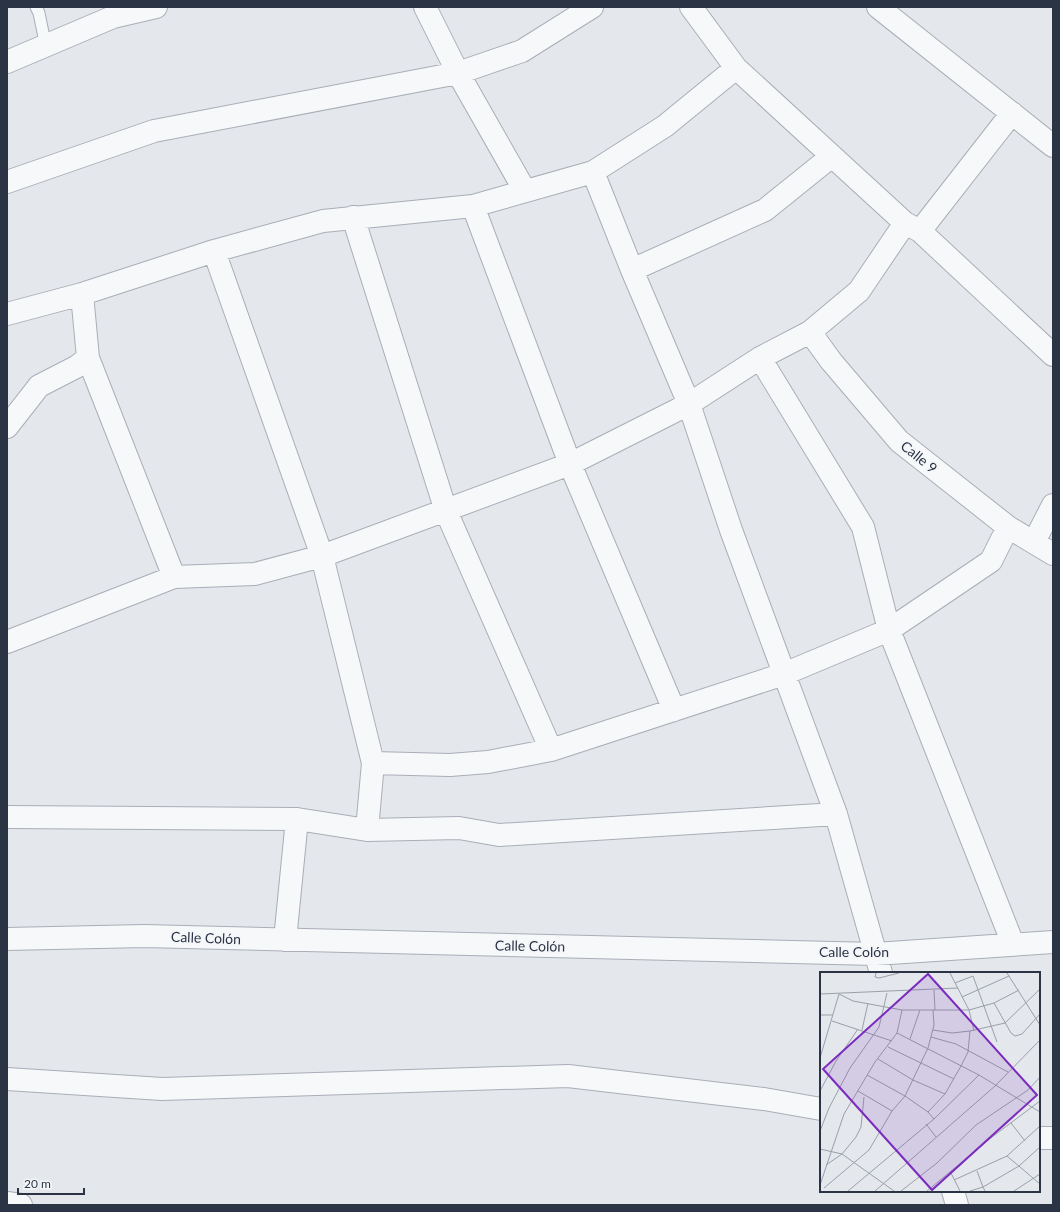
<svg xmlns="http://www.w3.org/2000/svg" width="1060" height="1212" viewBox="0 0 1060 1212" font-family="Lato,sans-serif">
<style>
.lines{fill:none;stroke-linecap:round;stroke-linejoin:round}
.lane-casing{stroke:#a9aeb7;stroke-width:13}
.street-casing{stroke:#a9aeb7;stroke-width:24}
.lane{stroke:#f7f8fa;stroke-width:11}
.street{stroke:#f7f8fa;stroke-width:22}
.labels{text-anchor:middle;stroke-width:4;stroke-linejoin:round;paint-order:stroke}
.street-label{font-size:14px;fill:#2b3445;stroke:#f4f6f9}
.inset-road{fill:none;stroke:#9a9fa9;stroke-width:1}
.view{fill:#7b2cbf;fill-opacity:0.15;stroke:#7b2cbf;stroke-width:2}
.inset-edge{fill:none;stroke:#2b3445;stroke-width:2}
</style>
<rect width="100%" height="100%" fill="#e4e7ec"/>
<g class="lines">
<defs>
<path id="lane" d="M 36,7 L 39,13 L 46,47"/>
<path id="street" d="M 425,7 L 458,73 L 525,191
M 691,7 L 736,68 L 905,223 L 920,231 L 1053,355
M 878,7 L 1053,146
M 7,62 L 113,17 L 156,7
M 593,172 L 632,270 L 689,404 L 731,530 L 836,814 L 881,973
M 7,182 L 154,131 L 458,73 L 522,51 L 592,7
M 473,206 L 570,464 L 674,710
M 353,217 L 446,511 L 551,750
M 920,231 L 1012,113
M 214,251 L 322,556 L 373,763 L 367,830 L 459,828 L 499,835 L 836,814
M 632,270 L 765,210 L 832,156
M 82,294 L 88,358 L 174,577
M 7,314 L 82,294 L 214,251 L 323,221 L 473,206 L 593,172 L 665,126 L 736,68
M 810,332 L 831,361 L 899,441 L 1008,527 L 1053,554
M 760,358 L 863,527 L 889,630 L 1013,944
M 7,427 L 39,386 L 76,367 L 88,358
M 1034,542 L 1053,505
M 7,642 L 174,577 L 255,574 L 322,556 L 570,464 L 689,404 L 760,358 L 810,332 L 859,291 L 905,223
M 373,763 L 450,765 L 488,762 L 551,750 L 784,674 L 889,630 L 991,561 L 1008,527
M 7,817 L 297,819 L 367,830
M 7,939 L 144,936 L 875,954 L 1053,942
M 285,940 L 297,819
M 7,1079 L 162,1089 L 568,1076 L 764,1099 L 821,1109
M 1039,1138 L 1053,1138
M 953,1191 L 957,1205
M 7,1203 L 21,1205"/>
</defs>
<use href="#lane" class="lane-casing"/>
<use href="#street" class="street-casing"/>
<use href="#lane" class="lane"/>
<use href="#street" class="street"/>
</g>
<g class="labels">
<g class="street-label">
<text transform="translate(919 457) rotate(39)" y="5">Calle 9</text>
<text transform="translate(206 938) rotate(2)" y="5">Calle Colón</text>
<text transform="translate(530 946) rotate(1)" y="5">Calle Colón</text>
<text x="854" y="957">Calle Colón</text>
</g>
</g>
<g transform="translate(820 972)">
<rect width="220" height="220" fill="#e4e7ec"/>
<path class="inset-road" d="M 56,1 L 55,5 L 59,6 L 79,1M 130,1 L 149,38 L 154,59M 187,1 L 220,53M 135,11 L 153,4 L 177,70M 114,18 L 115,38M 0,22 L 138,16M 142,25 L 189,4M 174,31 L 191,61 L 195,64 L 202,62 L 220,42M 0,43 L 13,43M 12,49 L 72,69M 42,58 L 48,31M 113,58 L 132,61 L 150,59 L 185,51 L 220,17M 77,61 L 159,103 L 220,140M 111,65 L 136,72 L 188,100M 90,67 L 100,38M 68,75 L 134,107M 0,86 L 19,22 L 33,29 L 82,38 L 149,38 L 174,31 L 199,18M 58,87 L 93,108 L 125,122M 47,103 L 85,124 L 108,140 L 114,147 L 159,103M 0,119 L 16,89 L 38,57M 38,119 L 72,139M 108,140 L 125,122 L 141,94 L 148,80 L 150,59M 191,151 L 205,169M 106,152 L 116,165M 0,159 L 9,136 L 30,96 L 59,55 L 67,21M 0,177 L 22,182 L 74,219M 187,184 L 220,212M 6,193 L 22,182 L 36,165 L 41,155 L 44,125M 131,201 L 140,219M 134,208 L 187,184 L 220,154M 0,213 L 24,142 L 55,90 L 77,61 L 82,38M 4,216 L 49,178 L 72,139 L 85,124 L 108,76 L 114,53 L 113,38M 28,219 L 114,147M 55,219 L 175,114 L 220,68M 81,219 L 117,191 L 156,153 L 208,118 L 220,105M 107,219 L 172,165 L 220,129M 150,219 L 163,215 L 157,199M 165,219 L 163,215 L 199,194 L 220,175M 194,219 L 220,202"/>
<path class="view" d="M 108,2 L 217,123 L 112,218 L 3,97 Z"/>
<rect width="220" height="220" class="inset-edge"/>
</g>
<rect width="1060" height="1212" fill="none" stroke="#2b3445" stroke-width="16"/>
<path d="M18 1188v6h66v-6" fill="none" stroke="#2b3445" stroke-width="2"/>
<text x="24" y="1188" font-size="12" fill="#2b3445" stroke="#f4f6f9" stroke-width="3" paint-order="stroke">20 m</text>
</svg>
